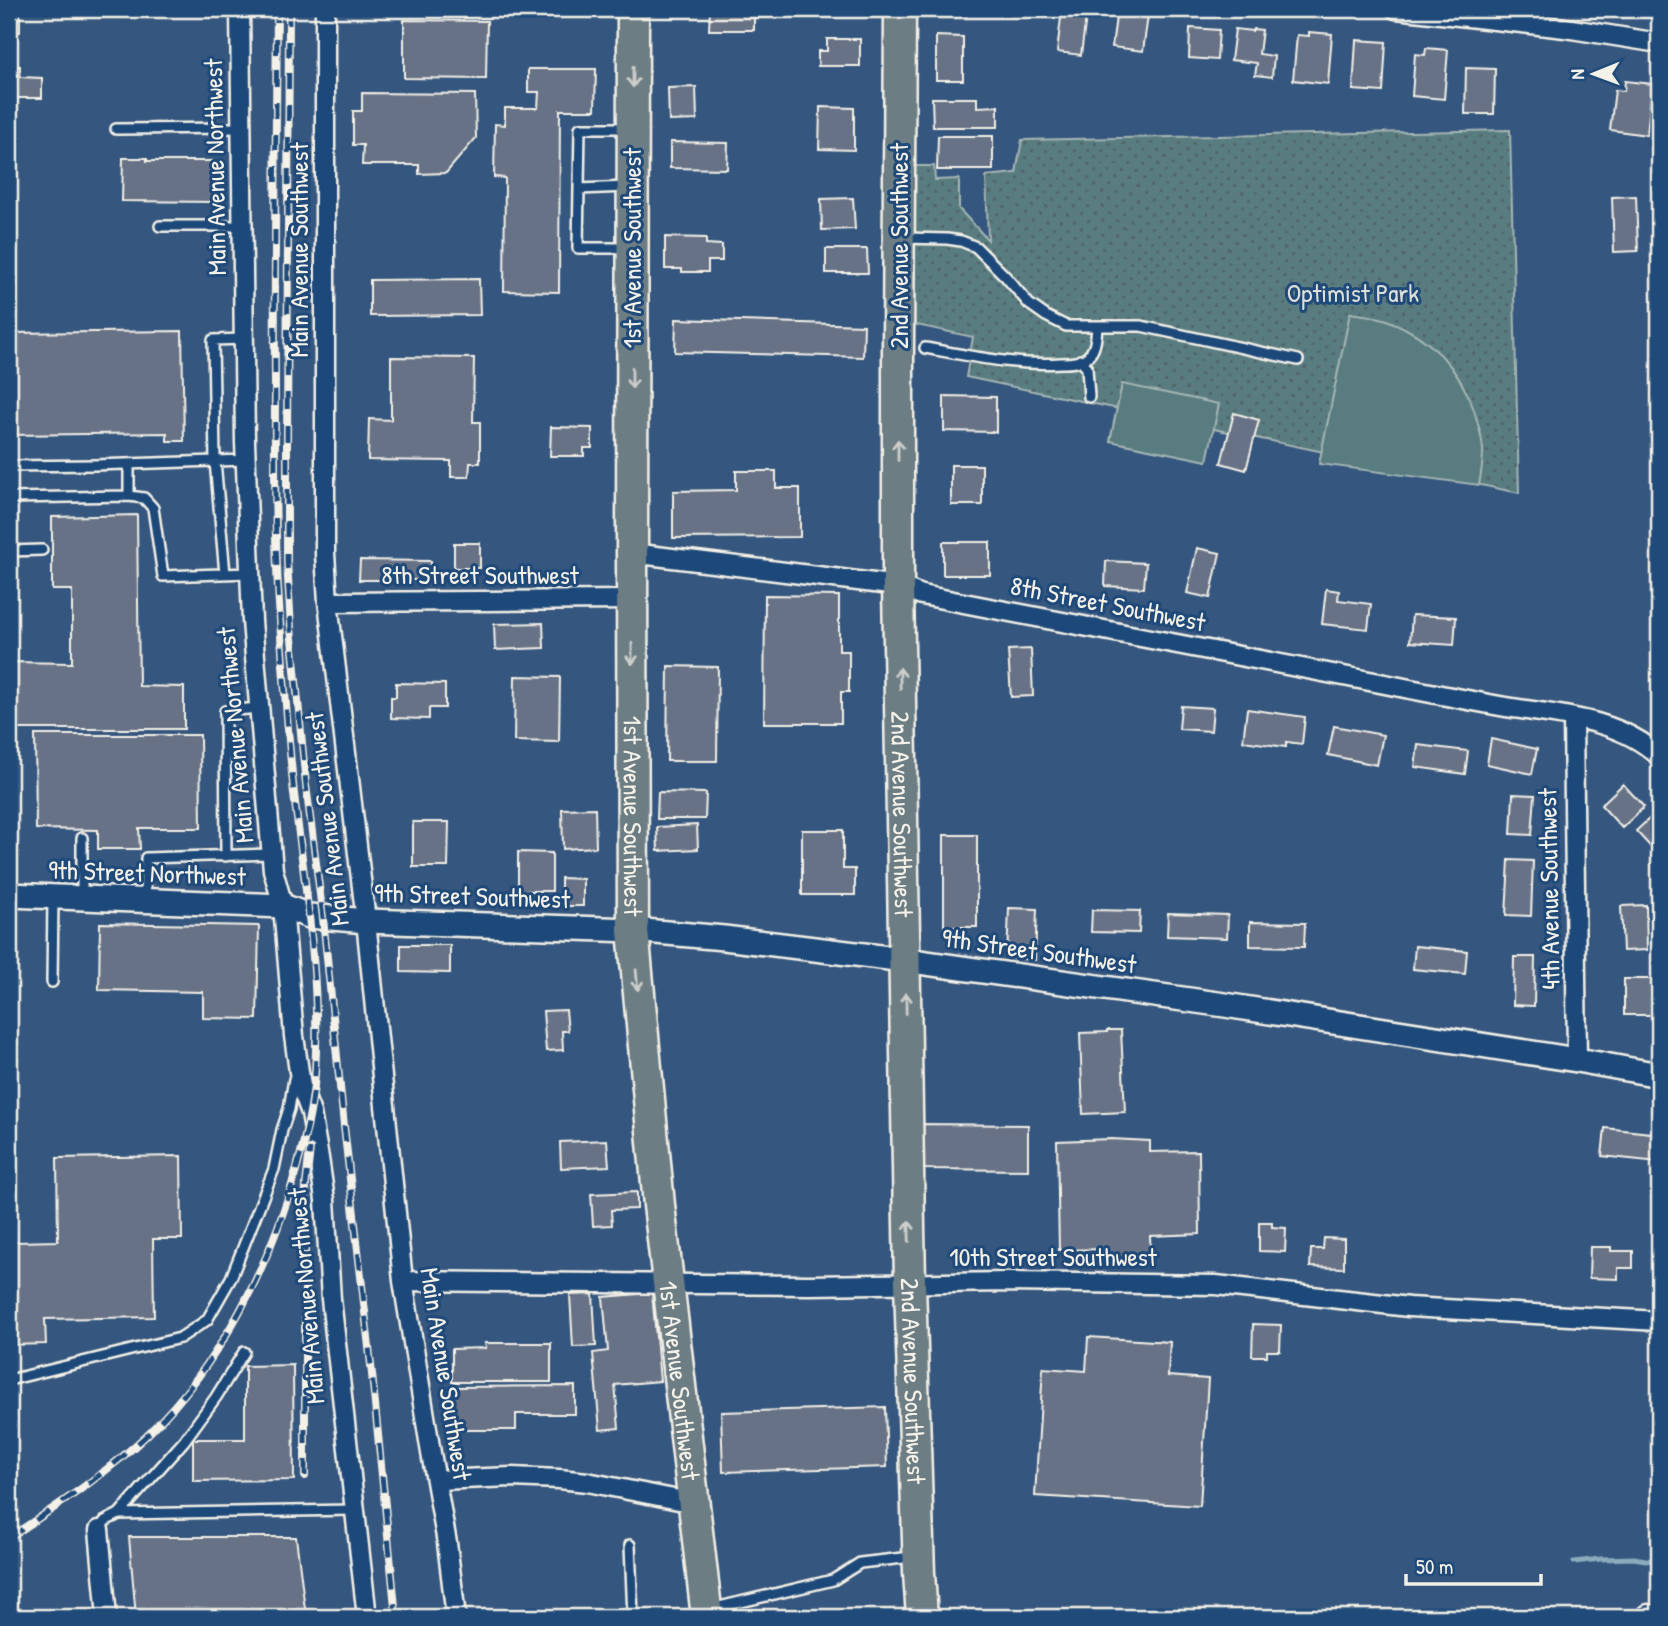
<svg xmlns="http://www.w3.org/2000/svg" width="1668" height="1626" viewBox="0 0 1668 1626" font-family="'Patrick Hand',sans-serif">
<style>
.green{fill:url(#green-dots);stroke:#a6b6b4;stroke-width:2}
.pitch{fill:#587b80;stroke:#a6b6b4;stroke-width:2}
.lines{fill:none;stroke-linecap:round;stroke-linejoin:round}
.stream{stroke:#8aabbc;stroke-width:5}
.building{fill:#677287;stroke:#f4f1e8;stroke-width:2}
.service-casing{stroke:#f4f1e8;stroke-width:14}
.minor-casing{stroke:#f4f1e8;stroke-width:23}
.tertiary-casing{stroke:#f4f1e8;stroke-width:28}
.primary-casing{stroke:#f4f1e8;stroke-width:35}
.service{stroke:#1f4a7a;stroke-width:9}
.minor{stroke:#1f4a7a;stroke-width:18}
.tertiary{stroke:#1f4a7a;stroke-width:23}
.primary{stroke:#6d7d84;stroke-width:30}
.rail-casing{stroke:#f4f1e8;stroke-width:8}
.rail{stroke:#1f4a7a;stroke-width:5;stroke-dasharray:16;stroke-linecap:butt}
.oneway{stroke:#ccceca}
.labels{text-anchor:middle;stroke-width:6;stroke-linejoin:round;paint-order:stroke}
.street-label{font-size:26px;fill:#f4f1e8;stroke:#1f4a7a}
.park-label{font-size:26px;fill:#dddfd8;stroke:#1f4a7a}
</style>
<defs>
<pattern id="green-dots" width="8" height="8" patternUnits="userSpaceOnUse" patternTransform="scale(1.75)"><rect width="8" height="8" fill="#587b80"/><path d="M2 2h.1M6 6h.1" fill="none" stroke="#516466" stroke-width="1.8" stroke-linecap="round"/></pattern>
</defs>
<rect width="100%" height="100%" fill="#35567e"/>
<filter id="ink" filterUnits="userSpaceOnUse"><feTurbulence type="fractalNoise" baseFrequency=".0143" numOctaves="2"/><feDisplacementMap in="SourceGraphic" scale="14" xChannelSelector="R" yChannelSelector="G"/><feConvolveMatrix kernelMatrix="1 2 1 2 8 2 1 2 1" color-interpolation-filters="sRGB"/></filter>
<g filter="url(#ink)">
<path class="green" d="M 1510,130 L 1519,493 L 966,377 L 973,337 L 912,324 L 915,166 L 934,166 L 935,180 L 959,179 L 959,209 L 988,240 L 986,176 L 1016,173 L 1022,140 Z"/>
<path class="pitch" d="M 1350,313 C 1362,315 1376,316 1387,320 C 1431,337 1459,368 1474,410 C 1478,423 1483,439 1483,452 C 1483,463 1481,474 1479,485 L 1319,464 Z
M 1122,384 L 1219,404 L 1207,461 L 1110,441 Z"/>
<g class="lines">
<path class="stream" d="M 1574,1562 L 1601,1559 L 1633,1558 L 1659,1562"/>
</g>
<path class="building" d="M 9,9 L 20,9 L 20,32 L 9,32 Z
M 710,9 L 754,9 L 754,30 L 709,30 Z
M 936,9 L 967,9 L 967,16 L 935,16 Z
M 1062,9 L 1087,9 L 1081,55 L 1057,52 Z
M 1117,9 L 1149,9 L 1143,51 L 1112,47 Z
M 404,20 L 487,21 L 486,79 L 404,78 Z
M 1190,28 L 1219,30 L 1217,60 L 1189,58 Z
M 1235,29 L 1252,31 L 1253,29 L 1262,30 L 1259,54 L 1274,56 L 1272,77 L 1255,75 L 1257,63 L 1231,60 Z
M 1309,32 L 1332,34 L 1328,84 L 1293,80 L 1297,35 L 1309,36 Z
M 936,36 L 963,37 L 963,80 L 936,80 Z
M 827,39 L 860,39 L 860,66 L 818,66 L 818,51 L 827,51 Z
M 1356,40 L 1386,42 L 1383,92 L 1353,90 Z
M 1426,48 L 1448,50 L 1444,99 L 1412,96 L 1415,54 L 1425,55 Z
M 9,66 L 20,66 L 20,77 L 42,78 L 42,98 L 9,98 Z
M 1466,68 L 1495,69 L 1494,114 L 1465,114 Z
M 528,69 L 596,69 L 595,110 L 560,110 L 559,292 L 504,291 L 505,178 L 494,177 L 495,124 L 505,125 L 505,108 L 538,108 L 539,92 L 528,92 Z
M 1625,81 L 1652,84 L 1647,135 L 1610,130 L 1615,90 L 1624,91 Z
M 696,87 L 697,120 L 669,121 L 668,88 Z
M 362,93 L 475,94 L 476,138 L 446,173 L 419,174 L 419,165 L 362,165 L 363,145 L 353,145 L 353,111 L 362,111 Z
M 932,98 L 977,98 L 977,107 L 998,106 L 998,127 L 933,127 Z
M 820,107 L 854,108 L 854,150 L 819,149 Z
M 938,136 L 993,136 L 993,170 L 937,170 Z
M 670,142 L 728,143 L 727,169 L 670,168 Z
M 123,158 L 147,158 L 147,161 L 213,161 L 213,202 L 122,201 Z
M 1636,196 L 1638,251 L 1614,252 L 1612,197 Z
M 853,198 L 855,229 L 822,230 L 821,199 Z
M 665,237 L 706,238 L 706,244 L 722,245 L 722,261 L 708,261 L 708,272 L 682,272 L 682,269 L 665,269 Z
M 826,249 L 867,249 L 868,273 L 826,273 Z
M 479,279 L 480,315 L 370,316 L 370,280 Z
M 676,319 L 864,325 L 863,357 L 675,352 Z
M 182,331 L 184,441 L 167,441 L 167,433 L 9,435 L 9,333 Z
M 391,357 L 474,358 L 473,422 L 480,422 L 480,463 L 470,463 L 469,477 L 451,477 L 451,461 L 368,460 L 369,419 L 391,420 Z
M 944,396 L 996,397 L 996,432 L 944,431 Z
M 1234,413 L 1259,420 L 1246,470 L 1221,463 Z
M 551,427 L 592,428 L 592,448 L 584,448 L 584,456 L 550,456 Z
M 951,465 L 982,465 L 982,505 L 951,505 Z
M 736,471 L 776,471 L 776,488 L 800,488 L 800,537 L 673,538 L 673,491 L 736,490 Z
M 137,515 L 139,686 L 184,687 L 184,729 L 9,729 L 9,662 L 72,663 L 72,590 L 52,590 L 52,517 Z
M 943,542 L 990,542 L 990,575 L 943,575 Z
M 454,543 L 480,543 L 480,568 L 454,568 Z
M 1197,548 L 1220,553 L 1210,598 L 1187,593 Z
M 360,560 L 431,561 L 431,580 L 359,580 Z
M 1106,561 L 1146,563 L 1144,588 L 1105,586 Z
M 1326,589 L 1339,591 L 1338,600 L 1371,604 L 1368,629 L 1322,624 Z
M 765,595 L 839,596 L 839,651 L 849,651 L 849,692 L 841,692 L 841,723 L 764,723 Z
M 1412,615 L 1456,617 L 1454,645 L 1410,642 Z
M 543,623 L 544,648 L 495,650 L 494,624 Z
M 1031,649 L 1033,696 L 1011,697 L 1008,650 Z
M 668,666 L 718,667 L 717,761 L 667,761 Z
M 515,676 L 560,677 L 559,742 L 514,741 Z
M 396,683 L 445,684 L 445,708 L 429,708 L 429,719 L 391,718 L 391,697 L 396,697 Z
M 1181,706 L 1213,708 L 1211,731 L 1179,729 Z
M 1247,709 L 1305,717 L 1302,744 L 1286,742 L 1286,747 L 1243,741 Z
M 1334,726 L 1383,735 L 1377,765 L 1328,755 Z
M 35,735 L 200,735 L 201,828 L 139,828 L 140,849 L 98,849 L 98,830 L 36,829 Z
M 1491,739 L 1537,749 L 1532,774 L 1487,764 Z
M 1418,745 L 1468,751 L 1465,774 L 1415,767 Z
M 1623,784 L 1644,807 L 1622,828 L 1601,805 Z
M 658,792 L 706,793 L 705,819 L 657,819 Z
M 1513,794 L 1535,795 L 1532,835 L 1511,834 Z
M 595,808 L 596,847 L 563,849 L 562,809 Z
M 1650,818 L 1659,828 L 1659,856 L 1636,831 Z
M 413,822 L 449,822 L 448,867 L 413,867 Z
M 697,825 L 698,849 L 658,851 L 657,827 Z
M 802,830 L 843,830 L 843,869 L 855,869 L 855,895 L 802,895 Z
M 944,835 L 977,835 L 977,927 L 944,927 Z
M 518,852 L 552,853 L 552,891 L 518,891 Z
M 1509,860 L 1533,861 L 1531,916 L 1506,915 Z
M 561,878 L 583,879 L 583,906 L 561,906 Z
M 1646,905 L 1647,950 L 1623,951 L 1621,906 Z
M 1009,908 L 1037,909 L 1035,960 L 1007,958 Z
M 1092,910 L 1140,911 L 1139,933 L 1091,932 Z
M 1168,913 L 1228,915 L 1227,938 L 1167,936 Z
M 1250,922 L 1305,923 L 1304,947 L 1250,946 Z
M 100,923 L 259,926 L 257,1019 L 203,1018 L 203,992 L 99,990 Z
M 401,945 L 450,945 L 450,973 L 401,972 Z
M 1415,946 L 1467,951 L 1465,974 L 1413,969 Z
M 1514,957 L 1535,957 L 1534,1006 L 1513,1005 Z
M 1624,979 L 1657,979 L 1657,1015 L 1624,1015 Z
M 566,1010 L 568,1031 L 562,1031 L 563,1050 L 546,1051 L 543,1011 Z
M 1107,1030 L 1121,1030 L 1125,1112 L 1083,1114 L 1080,1033 L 1107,1032 Z
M 921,1124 L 1028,1125 L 1028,1170 L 921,1169 Z
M 1605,1128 L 1659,1134 L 1658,1162 L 1602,1156 Z
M 1111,1139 L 1150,1141 L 1150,1152 L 1199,1151 L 1200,1234 L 1150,1236 L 1151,1261 L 1108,1262 L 1108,1249 L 1059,1250 L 1057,1141 Z
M 607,1140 L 609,1166 L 561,1168 L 560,1142 Z
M 181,1156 L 182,1239 L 153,1239 L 154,1317 L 45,1319 L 46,1344 L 9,1345 L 9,1225 L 15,1225 L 15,1242 L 58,1241 L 57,1158 Z
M 637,1192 L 637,1209 L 611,1210 L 612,1225 L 593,1226 L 591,1194 Z
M 1259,1222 L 1272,1222 L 1272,1227 L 1286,1228 L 1285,1252 L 1259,1251 Z
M 1324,1238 L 1344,1239 L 1344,1268 L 1310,1267 L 1311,1249 L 1323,1249 Z
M 1590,1247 L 1611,1247 L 1611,1251 L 1633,1251 L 1633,1268 L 1618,1268 L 1618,1279 L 1589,1278 Z
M 652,1293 L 660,1381 L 615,1385 L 619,1428 L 600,1430 L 593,1353 L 608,1351 L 603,1297 Z
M 593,1294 L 596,1346 L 573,1347 L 570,1295 Z
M 1253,1324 L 1281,1325 L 1280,1351 L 1267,1351 L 1267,1356 L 1252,1356 Z
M 1088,1337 L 1170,1342 L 1168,1376 L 1208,1379 L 1200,1506 L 1035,1496 L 1043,1368 L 1086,1371 Z
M 485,1343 L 551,1343 L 551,1382 L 452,1382 L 452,1349 L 486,1348 Z
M 293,1365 L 294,1480 L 193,1481 L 193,1439 L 245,1439 L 245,1366 Z
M 575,1386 L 575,1414 L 516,1414 L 516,1430 L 454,1430 L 454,1387 Z
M 885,1407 L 887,1467 L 723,1472 L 721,1412 Z
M 129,1537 L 296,1537 L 306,1617 L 136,1617 Z"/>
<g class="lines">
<defs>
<path id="service" d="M 627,128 L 580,128 L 578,248 L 628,248
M 116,129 L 241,128
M 579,189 L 627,187
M 160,226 L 242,226
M 904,238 L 947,239 L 961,241 L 976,247 L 1006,277 L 1029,304 L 1046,316 L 1066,326 L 1141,326 L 1298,360
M 925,348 C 970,356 1015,366 1061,363 C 1069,363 1081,363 1087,357 C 1096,350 1096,337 1097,327
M 1080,360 L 1087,368 L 1089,397
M 129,464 L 129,496
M 9,466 L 94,465 L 246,460
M 9,498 L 129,496 L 144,498 L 153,508 L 163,576 L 250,573
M 9,551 L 42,550
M 225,574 L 215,461 L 213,340 L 244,339
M 226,856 L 225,711 L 259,708
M 82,897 L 82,838
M 145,899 L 146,858 L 272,854
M 52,982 L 53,898
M 9,1380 L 180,1338 L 207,1320 L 231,1278 L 274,1169 L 282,1130 L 289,1109 L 294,1079
M 119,1514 L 184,1441 L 216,1397 L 244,1352
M 99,1530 L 105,1521 L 119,1514 L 354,1510
M 630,1545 L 633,1617
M 711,1609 L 833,1580 L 860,1563 L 912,1557"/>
<path id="minor" d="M 240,9 L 245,442 L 252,621 L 273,870 L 283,906 L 294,1036 L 301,1086 L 311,1113 L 319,1158 L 325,1200 L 331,1299 L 367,1617
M 325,9 L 325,553 L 328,602 L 366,921 L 403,1281 L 431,1453 L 447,1543 L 456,1617
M 1396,9 L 1565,28 L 1659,43
M 632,553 L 898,586 L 922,595 C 1076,625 1231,654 1385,684 C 1424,692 1462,699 1500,706 C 1553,715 1618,717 1659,756
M 328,602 L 632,600
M 1573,718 L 1577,1060
M 403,1281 L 810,1285 L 1009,1282 L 1216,1285 L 1409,1307 L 1659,1321
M 437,1480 L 512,1477 L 559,1479 L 587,1482 L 694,1503
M 99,1530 L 107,1617
M 1648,1614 L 1659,1615"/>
<path id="tertiary" d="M 9,895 L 283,906 L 309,916 L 366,921 L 633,930 L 724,938 L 905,960 L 1225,1005 L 1577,1060 L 1659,1075"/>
<g id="primary">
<path id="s1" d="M 633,9 L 632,553 L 633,930 L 659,1205 L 707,1617"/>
<path id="s2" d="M 900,9 L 898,351 L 898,586 L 910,1283 L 919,1573 L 922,1617"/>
</g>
</defs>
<use href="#service" class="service-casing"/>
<use href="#minor" class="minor-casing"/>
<use href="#tertiary" class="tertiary-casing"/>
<use href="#primary" class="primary-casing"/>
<use href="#service" class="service"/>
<use href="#minor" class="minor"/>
<use href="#tertiary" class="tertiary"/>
<use href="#primary" class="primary"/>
<defs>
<path id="rail" d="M 289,9 L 287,451 L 287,561 L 291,628 L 306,785 L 323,918 L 344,1126 L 372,1374 L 396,1617
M 305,1476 L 305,1239 L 306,1184 L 310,1149
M 9,1538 C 57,1506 106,1474 148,1434 C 221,1363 269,1268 296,1171 C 305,1139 313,1107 315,1074 C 321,979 305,887 294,794 C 287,725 282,656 278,588 C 274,519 275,450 275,381 C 274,257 276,133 277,9"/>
</defs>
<use href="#rail" class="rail-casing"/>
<use href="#rail" class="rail"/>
</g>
<defs><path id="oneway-shaft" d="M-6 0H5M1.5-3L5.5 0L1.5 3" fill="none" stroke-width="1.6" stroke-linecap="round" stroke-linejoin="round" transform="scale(1.75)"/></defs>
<g class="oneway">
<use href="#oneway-shaft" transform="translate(633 77) rotate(90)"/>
<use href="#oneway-shaft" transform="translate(632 378) rotate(90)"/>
<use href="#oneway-shaft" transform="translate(898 450) rotate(-90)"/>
<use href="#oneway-shaft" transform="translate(632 654) rotate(90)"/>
<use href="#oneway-shaft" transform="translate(900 678) rotate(-91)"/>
<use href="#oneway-shaft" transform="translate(637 980) rotate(85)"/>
<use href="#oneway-shaft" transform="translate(906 1003) rotate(-91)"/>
<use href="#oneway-shaft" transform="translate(909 1231) rotate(-91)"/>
</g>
</g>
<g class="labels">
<g class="street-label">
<text transform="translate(215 167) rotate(-91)" y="9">Main Avenue Northwest</text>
<text transform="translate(899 246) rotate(-90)" y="9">2nd Avenue Southwest</text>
<text transform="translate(632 248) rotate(-90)" y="9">1st Avenue Southwest</text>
<text transform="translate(299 250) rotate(-90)" y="9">Main Avenue Southwest</text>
<text x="480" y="584">8th Street Southwest</text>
<text transform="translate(1108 604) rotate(11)" y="9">8th Street Southwest</text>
<text transform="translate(235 735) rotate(-95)" y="9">Main Avenue Northwest</text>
<text dy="9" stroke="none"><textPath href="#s2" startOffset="805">2nd Avenue Southwest</textPath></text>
<text dy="9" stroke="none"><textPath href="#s1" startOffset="807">1st Avenue Southwest</textPath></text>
<text transform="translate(327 819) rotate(-97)" y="9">Main Avenue Southwest</text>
<text transform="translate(147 873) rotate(2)" y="9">9th Street Northwest</text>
<text transform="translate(1549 889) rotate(-91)" y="9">4th Avenue Southwest</text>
<text transform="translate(472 896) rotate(2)" y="9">9th Street Southwest</text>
<text transform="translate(1039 951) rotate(8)" y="9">9th Street Southwest</text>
<text x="1053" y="1266">10th Street Southwest</text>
<text transform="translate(306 1296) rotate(-95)" y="9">Main Avenue Northwest</text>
<text transform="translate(446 1374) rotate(81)" y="9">Main Avenue Southwest</text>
<text dy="9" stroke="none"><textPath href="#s1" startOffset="1374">1st Avenue Southwest</textPath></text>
<text dy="9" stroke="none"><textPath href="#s2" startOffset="1372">2nd Avenue Southwest</textPath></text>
</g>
<g class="park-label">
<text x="1353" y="302">Optimist Park</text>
</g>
</g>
<rect width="1668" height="1626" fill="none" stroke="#1f4a7a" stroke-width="35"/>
<rect x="18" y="18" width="1633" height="1591" fill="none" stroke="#f4f1e8" stroke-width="2.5" filter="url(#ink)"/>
<g transform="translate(1594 74) rotate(269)" stroke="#1f4a7a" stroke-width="5" paint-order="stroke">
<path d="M0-5L12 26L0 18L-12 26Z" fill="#f4f1e8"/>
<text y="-10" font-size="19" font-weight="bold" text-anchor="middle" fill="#f4f1e8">N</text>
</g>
<path d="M1406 1574v10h135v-10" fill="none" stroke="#f4f1e8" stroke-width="3.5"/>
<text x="1416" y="1574" font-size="21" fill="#f4f1e8" stroke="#1f4a7a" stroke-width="5" paint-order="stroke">50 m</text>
</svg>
